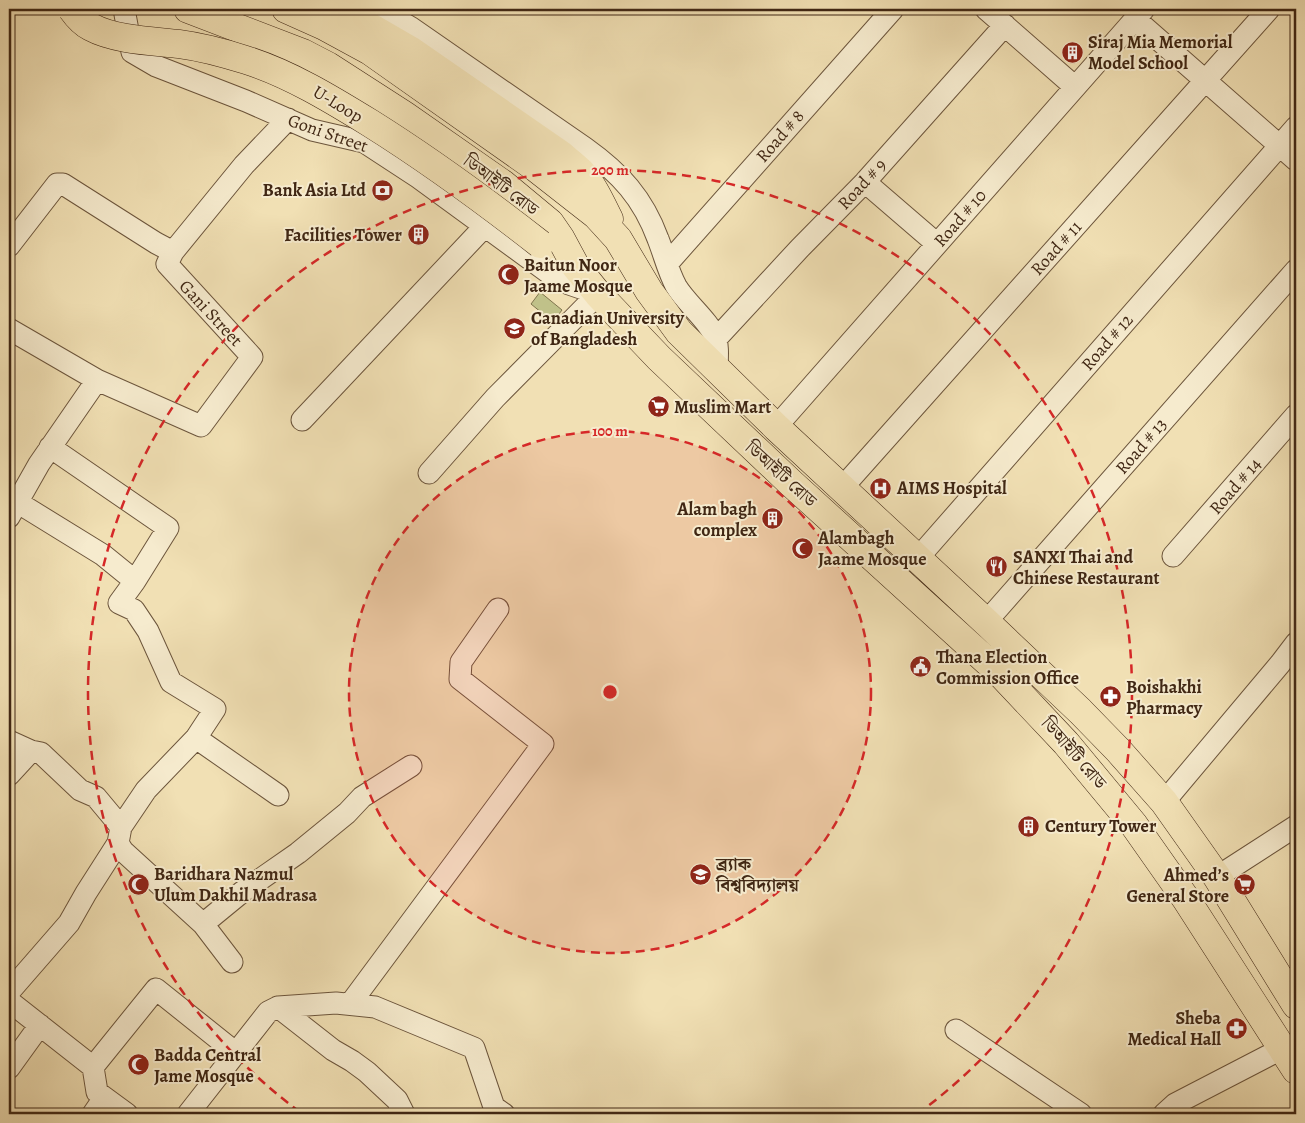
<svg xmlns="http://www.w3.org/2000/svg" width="1305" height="1123" viewBox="0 0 1305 1123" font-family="Alegreya,'Noto Serif Bengali',serif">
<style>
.green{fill:#c0c189;stroke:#80744e}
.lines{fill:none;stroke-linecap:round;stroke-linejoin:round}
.minor-casing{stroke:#6c553c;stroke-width:23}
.major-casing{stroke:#402714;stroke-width:29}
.minor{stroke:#f6ebce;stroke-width:21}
.major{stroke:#f1e0b4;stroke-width:28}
.major-bridge-casing{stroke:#402714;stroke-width:29;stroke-linecap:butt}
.major-bridge{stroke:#f1e0b4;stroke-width:28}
.ring{fill:none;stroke:#d62828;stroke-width:2.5;stroke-dasharray:9 6}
.labels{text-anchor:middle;stroke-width:4;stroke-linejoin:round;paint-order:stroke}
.poi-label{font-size:18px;font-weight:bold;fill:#402714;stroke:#f6ebce;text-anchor:start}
.street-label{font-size:18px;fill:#402714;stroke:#f6ebce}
.centre{fill:#d62828;stroke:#f6ebce;stroke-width:2.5}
.ring-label{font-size:15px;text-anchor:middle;font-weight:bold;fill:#d62828;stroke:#f6ebce;stroke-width:4;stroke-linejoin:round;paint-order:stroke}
</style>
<rect width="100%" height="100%" fill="#f1e0b4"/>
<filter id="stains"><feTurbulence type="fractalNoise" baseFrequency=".004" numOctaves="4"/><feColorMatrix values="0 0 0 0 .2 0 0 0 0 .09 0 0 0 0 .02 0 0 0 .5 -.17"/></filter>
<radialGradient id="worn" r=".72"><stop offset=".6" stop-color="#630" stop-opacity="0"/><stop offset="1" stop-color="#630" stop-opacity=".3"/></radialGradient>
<path class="green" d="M 540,292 L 562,310 L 553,322 L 531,304 Z"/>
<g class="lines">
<defs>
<path id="minor" d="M 124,9 L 132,52 L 156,66 L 246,101 L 312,130 L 364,142 L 419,178 L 549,273 L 569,284 L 598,294 L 495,398 L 429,473
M 380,9 L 410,27 L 585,148 C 620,173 643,198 658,239 C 664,254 668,271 676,286 C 686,303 709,321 715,337 C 719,346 717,361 717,372
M 986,9 L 1075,87
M 1135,19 L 1296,160
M 865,182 L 937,244
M 9,246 L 57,184 L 63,184 L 156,243 L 173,252 L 244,165 L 288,119
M 667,264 L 893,9
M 9,329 L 97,380 L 201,426 L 252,357 L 167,264 L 173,252
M 716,339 L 800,248 L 865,182 L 1005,25
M 302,420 L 485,226
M 776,427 L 1144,9
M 50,447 L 168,528 L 135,581
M 842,488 L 1269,9
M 17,502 L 103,555 L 135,581 L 119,603 L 134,610 L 148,631 L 171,682 L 215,709 L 196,738 L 146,790 L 121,827
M 9,517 L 39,464 L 97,380
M 1173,556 L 1296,415
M 918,558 L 1296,127
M 986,622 L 1296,270
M 196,738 L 278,795
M 9,741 L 31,751 L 9,775
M 1164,802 L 1280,664 L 1296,643
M 118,843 L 123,851 L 203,924 L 232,962
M 1217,877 L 1296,826
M 203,924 L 242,892 L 298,853 L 347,813 L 362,797 L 411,766
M 9,992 L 69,923 L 86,893 L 118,843 L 121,827 L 96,797 L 80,790 L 41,753 L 31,751
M 9,1001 L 93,1067 L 97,1092 L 127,1114
M 350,1004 L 543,744 L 460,679 L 461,662 L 498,609
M 278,1007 L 333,1050 L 352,1061 L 367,1072 L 397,1100 L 404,1114
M 956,1030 L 1081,1114
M 93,1067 L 156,989 L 236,1053
M 9,1068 L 40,1025
M 93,1114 L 104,1098
M 188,1114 L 268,1012 L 278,1007 L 336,1003 L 375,1007 L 474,1048 L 494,1107 L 504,1114
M 1164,1114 L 1175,1104 L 1283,1048"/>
<path id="major" d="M 188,9 L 303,53 L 328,66 L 404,115 L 503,184 L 550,223 L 561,239 L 576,267 L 598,294 L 659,358 L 791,483 L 1000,673 L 1066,743 L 1134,825 L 1186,899 L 1296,1070
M 286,9 L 324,26 L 370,51 L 536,168 L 596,215 L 618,239 L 649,291 L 679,332 L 776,427 L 986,622 L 1080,711 L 1118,750 L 1164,802 L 1217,877 L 1296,1005
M 339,9 L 410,50 L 560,154 C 567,160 575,166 581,172 C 593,185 601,203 609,219"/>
</defs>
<use href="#minor" class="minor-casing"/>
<use href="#major" class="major-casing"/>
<use href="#minor" class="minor"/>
<use href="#major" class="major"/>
<defs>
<path id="major-bridge" d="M 72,9 C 77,16 83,23 91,27 C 115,40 152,41 179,44 C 202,47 224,53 246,60 C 290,74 331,99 370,123 C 429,160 485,201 540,244"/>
</defs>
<use href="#major-bridge" class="major-bridge-casing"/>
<use href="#major-bridge" class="major-bridge"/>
</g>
<circle cx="610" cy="692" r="261" fill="#d62828" fill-opacity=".12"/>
<g class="ring">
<circle cx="610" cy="692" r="261"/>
<path d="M300 1112A522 522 0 1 1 920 1112"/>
</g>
<defs>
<symbol id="building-disc" viewBox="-11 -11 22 22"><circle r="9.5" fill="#8f2418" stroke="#f6ebce"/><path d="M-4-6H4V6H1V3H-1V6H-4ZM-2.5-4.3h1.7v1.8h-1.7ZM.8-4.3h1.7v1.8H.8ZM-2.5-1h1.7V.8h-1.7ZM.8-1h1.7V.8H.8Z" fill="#fff"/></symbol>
<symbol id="bank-disc" viewBox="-11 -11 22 22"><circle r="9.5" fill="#8f2418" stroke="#f6ebce"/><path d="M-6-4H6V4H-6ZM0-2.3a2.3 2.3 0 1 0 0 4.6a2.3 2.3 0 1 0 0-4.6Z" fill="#fff"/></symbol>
<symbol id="mosque-disc" viewBox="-11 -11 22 22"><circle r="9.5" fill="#8f2418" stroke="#f6ebce"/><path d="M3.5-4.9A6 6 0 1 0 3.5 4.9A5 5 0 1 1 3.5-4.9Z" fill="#fff"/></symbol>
<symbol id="university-disc" viewBox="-11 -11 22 22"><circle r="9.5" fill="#8f2418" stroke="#f6ebce"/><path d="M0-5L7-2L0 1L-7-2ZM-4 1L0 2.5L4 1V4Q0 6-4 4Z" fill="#fff"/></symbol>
<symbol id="supermarket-disc" viewBox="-11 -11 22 22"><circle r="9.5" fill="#8f2418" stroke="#f6ebce"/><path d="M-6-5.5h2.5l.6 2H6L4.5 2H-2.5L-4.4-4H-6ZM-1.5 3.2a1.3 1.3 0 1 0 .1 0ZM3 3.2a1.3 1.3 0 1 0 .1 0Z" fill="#fff"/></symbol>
<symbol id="hospital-disc" viewBox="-11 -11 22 22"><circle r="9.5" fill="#8f2418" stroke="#f6ebce"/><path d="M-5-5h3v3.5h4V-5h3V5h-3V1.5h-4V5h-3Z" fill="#fff"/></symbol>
<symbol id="restaurant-disc" viewBox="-11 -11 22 22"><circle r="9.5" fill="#8f2418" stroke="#f6ebce"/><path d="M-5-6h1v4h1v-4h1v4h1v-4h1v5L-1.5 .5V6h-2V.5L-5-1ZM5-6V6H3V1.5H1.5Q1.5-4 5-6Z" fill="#fff"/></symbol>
<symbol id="civic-disc" viewBox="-11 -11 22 22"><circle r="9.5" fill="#8f2418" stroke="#f6ebce"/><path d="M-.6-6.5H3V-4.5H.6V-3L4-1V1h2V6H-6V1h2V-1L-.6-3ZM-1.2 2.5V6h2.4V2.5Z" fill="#fff"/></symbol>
<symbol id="pharmacy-disc" viewBox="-11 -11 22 22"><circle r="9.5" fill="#8f2418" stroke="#f6ebce"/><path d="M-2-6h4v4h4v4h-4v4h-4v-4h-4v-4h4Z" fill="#fff"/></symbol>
</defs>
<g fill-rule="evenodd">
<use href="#building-disc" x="1060" y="40" width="25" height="25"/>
<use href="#bank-disc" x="370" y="178" width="25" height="25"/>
<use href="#building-disc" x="406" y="222" width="25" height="25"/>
<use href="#mosque-disc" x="496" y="262" width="25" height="25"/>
<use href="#university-disc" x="502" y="316" width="25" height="25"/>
<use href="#supermarket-disc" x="646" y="394" width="25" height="25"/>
<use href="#hospital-disc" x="868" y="476" width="25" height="25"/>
<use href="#building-disc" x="760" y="506" width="25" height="25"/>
<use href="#mosque-disc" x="790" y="536" width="25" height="25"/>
<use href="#restaurant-disc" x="984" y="554" width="25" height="25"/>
<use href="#civic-disc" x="908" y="654" width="25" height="25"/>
<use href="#pharmacy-disc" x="1098" y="684" width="25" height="25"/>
<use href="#building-disc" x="1016" y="814" width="25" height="25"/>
<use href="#university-disc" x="688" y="862" width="25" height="25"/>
<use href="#mosque-disc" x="126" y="872" width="25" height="25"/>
<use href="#supermarket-disc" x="1232" y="872" width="25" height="25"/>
<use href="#pharmacy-disc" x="1224" y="1016" width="25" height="25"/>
<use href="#mosque-disc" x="126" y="1052" width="25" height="25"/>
</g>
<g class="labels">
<g class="poi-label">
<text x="1088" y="48">Siraj Mia Memorial<tspan x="1088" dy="21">Model School</tspan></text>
<text x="366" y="196" text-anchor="end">Bank Asia Ltd</text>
<text x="402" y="241" text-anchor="end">Facilities Tower</text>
<text x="524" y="271">Baitun Noor<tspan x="524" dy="21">Jaame Mosque</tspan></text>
<text x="531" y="324">Canadian University<tspan x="531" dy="21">of Bangladesh</tspan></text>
<text x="674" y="413">Muslim Mart</text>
<text x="897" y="494">AIMS Hospital</text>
<text x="757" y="515" text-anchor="end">Alam bagh<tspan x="757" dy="21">complex</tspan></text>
<text x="818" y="544">Alambagh<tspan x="818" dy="21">Jaame Mosque</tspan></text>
<text x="1013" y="563">SANXI Thai and<tspan x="1013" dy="21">Chinese Restaurant</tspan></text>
<text x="936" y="663">Thana Election<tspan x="936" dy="21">Commission Office</tspan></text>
<text x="1126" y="693">Boishakhi<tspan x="1126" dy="21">Pharmacy</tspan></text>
<text x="1045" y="832">Century Tower</text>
<text x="716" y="870">ব্র্যাক<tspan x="716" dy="21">বিশ্ববিদ্যালয়</tspan></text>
<text x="154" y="880">Baridhara Nazmul<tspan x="154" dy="21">Ulum Dakhil Madrasa</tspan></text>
<text x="1229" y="881" text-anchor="end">Ahmed’s<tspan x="1229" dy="21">General Store</tspan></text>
<text x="1221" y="1024" text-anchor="end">Sheba<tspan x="1221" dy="21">Medical Hall</tspan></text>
<text x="154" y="1061">Badda Central<tspan x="154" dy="21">Jame Mosque</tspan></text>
</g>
<g class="street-label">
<text transform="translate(338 104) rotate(31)" y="6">U-Loop</text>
<text transform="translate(328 133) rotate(19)" y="6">Goni Street</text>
<text transform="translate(780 136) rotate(-49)" y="6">Road # 8</text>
<text transform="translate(862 184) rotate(-47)" y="6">Road # 9</text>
<text transform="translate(501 185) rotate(37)" y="6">ডিআইটি রোড</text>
<text transform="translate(960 218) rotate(-49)" y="6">Road # 10</text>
<text transform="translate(1056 248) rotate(-48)" y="6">Road # 11</text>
<text transform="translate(211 313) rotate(47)" y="6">Gani Street</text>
<text transform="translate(1107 342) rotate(-49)" y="6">Road # 12</text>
<text transform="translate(1141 446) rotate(-49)" y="6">Road # 13</text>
<text transform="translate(781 474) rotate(42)" y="6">ডিআইটি রোড</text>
<text transform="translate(1235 486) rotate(-49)" y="6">Road # 14</text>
<text transform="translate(1074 753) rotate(49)" y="6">ডিআইটি রোড</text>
</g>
</g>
<circle cx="610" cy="692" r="8" class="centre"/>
<g class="ring-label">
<text x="610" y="175">200 m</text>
<text x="610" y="436">100 m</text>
</g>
<rect width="1305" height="1123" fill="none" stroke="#f1e0b4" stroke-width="30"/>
<rect x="10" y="10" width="1285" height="1103" fill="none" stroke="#402714" stroke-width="2.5"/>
<rect x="15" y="15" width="1275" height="1093" fill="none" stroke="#402714"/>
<rect width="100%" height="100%" filter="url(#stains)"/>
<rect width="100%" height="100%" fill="url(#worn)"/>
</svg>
